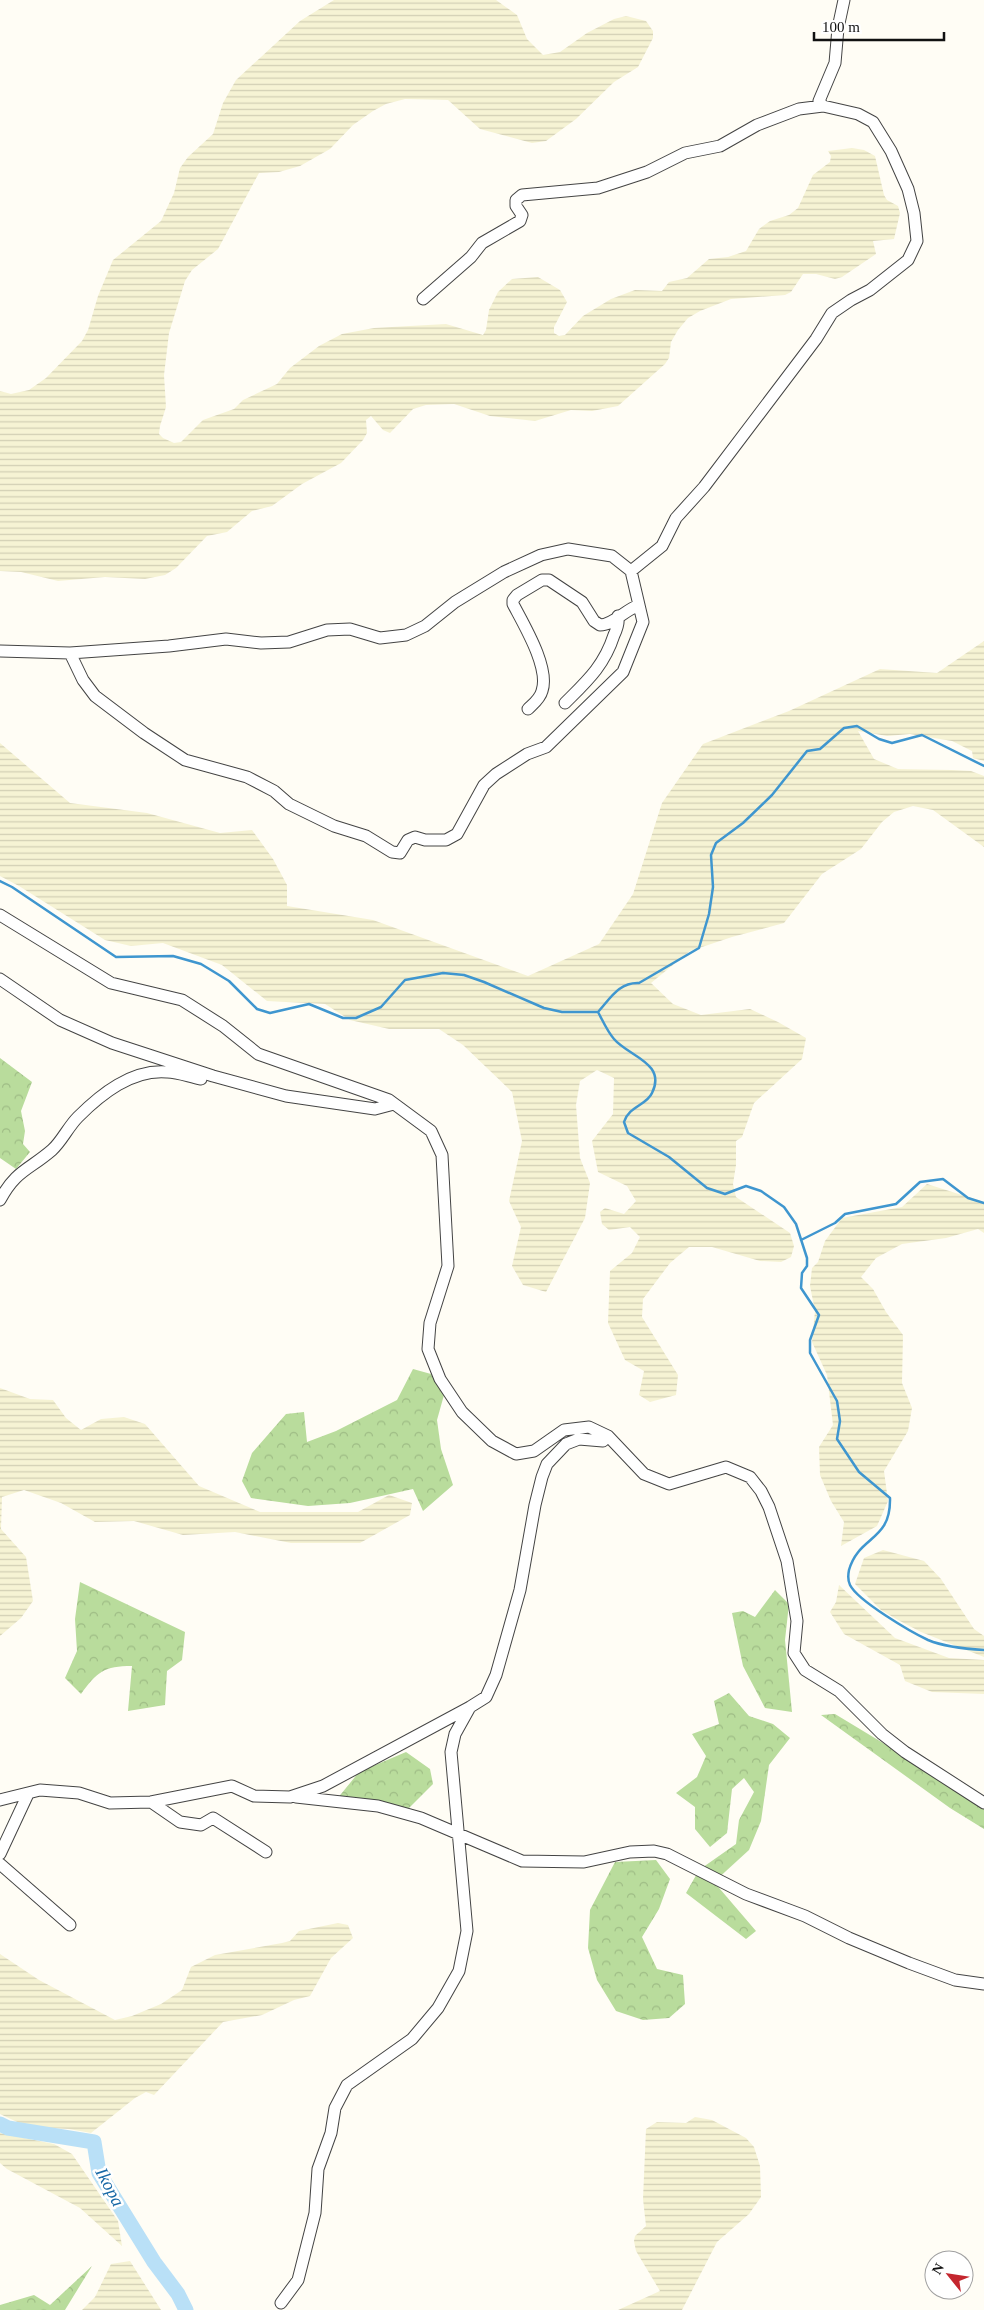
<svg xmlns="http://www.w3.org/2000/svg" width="984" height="2310" viewBox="0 0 984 2310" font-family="Georgia,serif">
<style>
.farmland{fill:url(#farmland-rules)}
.forest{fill:url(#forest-crowns)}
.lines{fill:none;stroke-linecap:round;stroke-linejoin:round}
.stream{stroke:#3f96cf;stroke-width:2.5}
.river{stroke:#b9e0f7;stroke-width:15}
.minor-casing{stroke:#444;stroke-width:13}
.minor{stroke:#fff;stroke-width:11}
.labels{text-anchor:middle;stroke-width:5;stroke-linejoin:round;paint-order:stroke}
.water-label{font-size:18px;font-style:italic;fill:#1768a6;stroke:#fff}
</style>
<defs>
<pattern id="farmland-rules" width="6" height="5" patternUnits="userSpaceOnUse" patternTransform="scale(1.25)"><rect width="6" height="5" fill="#f6f3d4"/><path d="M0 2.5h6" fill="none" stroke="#d2cfb5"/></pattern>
<pattern id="forest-crowns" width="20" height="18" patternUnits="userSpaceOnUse" patternTransform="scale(1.25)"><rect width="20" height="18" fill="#b9dc9c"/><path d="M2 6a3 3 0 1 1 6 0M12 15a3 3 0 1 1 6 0" fill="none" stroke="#9ebc85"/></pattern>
</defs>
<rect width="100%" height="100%" fill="#fffdf5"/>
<path class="farmland" d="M 334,0 L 496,0 L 517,15 L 527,39 L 543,55 L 560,52 L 587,33 L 614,19 L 626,16 L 646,21 L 653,31 L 653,38 L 638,67 L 614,82 L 576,119 L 546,141 L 532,143 L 480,129 L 448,100 L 405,99 L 386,104 L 373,111 L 353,125 L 330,149 L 300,166 L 279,172 L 259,173 L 218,249 L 192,270 L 185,281 L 169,333 L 164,375 L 166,407 L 160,426 L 159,434 L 163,438 L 174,443 L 181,442 L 203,420 L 234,409 L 243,400 L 277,384 L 290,368 L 319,346 L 342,334 L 374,328 L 446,324 L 483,335 L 486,330 L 489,310 L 498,292 L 512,279 L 538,277 L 560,290 L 567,302 L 554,327 L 554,333 L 559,336 L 565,335 L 583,316 L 611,299 L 635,290 L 662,291 L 669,282 L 687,278 L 709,259 L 728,257 L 746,251 L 759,229 L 770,221 L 789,215 L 798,208 L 813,175 L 830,162 L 831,156 L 828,151 L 852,148 L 864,150 L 875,156 L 884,195 L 887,200 L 898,206 L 900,213 L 894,239 L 873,241 L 876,254 L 842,277 L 835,279 L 816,274 L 803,274 L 791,292 L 785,295 L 731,299 L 700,311 L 688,318 L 678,330 L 671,342 L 669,358 L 665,364 L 618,406 L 592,411 L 571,410 L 535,421 L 490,416 L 454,404 L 426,405 L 413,409 L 390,433 L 383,430 L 371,416 L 366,420 L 367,433 L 363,440 L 341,463 L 302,484 L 272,506 L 252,511 L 227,532 L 207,536 L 176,568 L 165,575 L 145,579 L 105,577 L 58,581 L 21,572 L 0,571 L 0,391 L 11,394 L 29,390 L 46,378 L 82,341 L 88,330 L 98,296 L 113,260 L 161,221 L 174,193 L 180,168 L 188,157 L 213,134 L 223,103 L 236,80 L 300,21 Z
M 984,641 L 984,761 L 973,758 L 972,751 L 952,741 L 910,734 L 887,736 L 858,731 L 874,759 L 898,769 L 952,770 L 971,771 L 984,776 L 984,847 L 933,810 L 913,806 L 894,812 L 882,822 L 861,849 L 822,874 L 784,923 L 732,937 L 690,951 L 651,983 L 673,1004 L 701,1015 L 750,1009 L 778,1022 L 806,1038 L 802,1059 L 754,1103 L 742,1137 L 736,1141 L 736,1165 L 733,1184 L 736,1197 L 790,1233 L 794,1246 L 791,1257 L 781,1262 L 760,1261 L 712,1247 L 689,1247 L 670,1263 L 643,1299 L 642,1317 L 678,1375 L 676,1395 L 650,1402 L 639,1395 L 644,1371 L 625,1360 L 608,1323 L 610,1271 L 632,1253 L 640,1237 L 630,1227 L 609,1230 L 602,1224 L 600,1212 L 605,1208 L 624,1214 L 636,1201 L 627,1186 L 598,1172 L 592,1141 L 613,1114 L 614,1078 L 597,1070 L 580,1081 L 576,1105 L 580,1158 L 590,1183 L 585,1218 L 546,1292 L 523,1285 L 512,1266 L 521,1227 L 509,1201 L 522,1141 L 512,1092 L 463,1045 L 439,1029 L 389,1029 L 350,1020 L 325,1004 L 267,1001 L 222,965 L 163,943 L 131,946 L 105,940 L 19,886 L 0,876 L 0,743 L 70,803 L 147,813 L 220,833 L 252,830 L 273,859 L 287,885 L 287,906 L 373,920 L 528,976 L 599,944 L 633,894 L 662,803 L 703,744 L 789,711 L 880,669 L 937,673 Z
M 927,1184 L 984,1202 L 984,1233 L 978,1229 L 946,1238 L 902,1244 L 876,1258 L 861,1277 L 873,1289 L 886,1312 L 903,1335 L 902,1383 L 912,1408 L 908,1431 L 884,1471 L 888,1501 L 877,1526 L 841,1546 L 844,1522 L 831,1501 L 820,1475 L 819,1447 L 833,1425 L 827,1375 L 812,1342 L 815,1311 L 810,1286 L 812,1268 L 818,1262 L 825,1241 L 842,1218 L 902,1207 Z
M 0,1388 L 30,1399 L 53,1400 L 66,1418 L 81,1430 L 101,1419 L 124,1417 L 145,1424 L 199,1486 L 260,1512 L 358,1512 L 389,1495 L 412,1503 L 410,1515 L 360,1543 L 291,1543 L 235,1532 L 183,1535 L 134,1521 L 95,1522 L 61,1503 L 24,1490 L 2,1497 L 1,1529 L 26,1557 L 33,1601 L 21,1618 L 0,1636 Z
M 883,1550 L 924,1561 L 941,1579 L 974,1629 L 984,1636 L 984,1657 L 921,1632 L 898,1620 L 881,1610 L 855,1584 L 864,1558 Z
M 839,1585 L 895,1638 L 949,1658 L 984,1660 L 984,1694 L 932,1692 L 905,1681 L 900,1665 L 844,1634 L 830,1612 L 836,1602 Z
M 338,1923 L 348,1925 L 353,1938 L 331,1958 L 310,1996 L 294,2000 L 262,2015 L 223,2022 L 154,2095 L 146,2092 L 135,2098 L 91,2133 L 69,2129 L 28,2127 L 0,2114 L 0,1954 L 39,1980 L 115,2020 L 132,2016 L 161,2004 L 182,1990 L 191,1967 L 215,1955 L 282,1943 L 290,1941 L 299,1931 Z
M 695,2117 L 712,2120 L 746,2138 L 754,2147 L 760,2166 L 761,2197 L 749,2214 L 717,2242 L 682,2310 L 618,2310 L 660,2291 L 636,2251 L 634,2241 L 635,2236 L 646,2226 L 643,2199 L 646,2129 L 657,2122 L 686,2123 Z
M 0,2133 L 54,2144 L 72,2154 L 118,2221 L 122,2246 L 80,2208 L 7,2169 L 0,2163 Z
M 130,2261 L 161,2310 L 82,2310 L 95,2297 L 111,2264 Z"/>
<path class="forest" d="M 0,1058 L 32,1082 L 21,1111 L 25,1131 L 23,1144 L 30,1152 L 16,1169 L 0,1158 Z
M 413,1369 L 431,1374 L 444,1395 L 437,1420 L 441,1449 L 453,1485 L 423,1511 L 413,1489 L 350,1503 L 308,1506 L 251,1498 L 242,1481 L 252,1453 L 286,1414 L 304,1412 L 307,1442 L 336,1431 L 397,1400 Z
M 80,1582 L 185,1632 L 182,1660 L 167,1671 L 165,1705 L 128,1711 L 132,1666 C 104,1666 97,1672 81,1694 L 65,1678 L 77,1651 L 75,1619 Z
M 775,1590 L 789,1604 L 785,1640 L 792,1712 L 765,1708 L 743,1666 L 732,1613 L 743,1611 L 755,1617 Z
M 729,1693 L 749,1716 L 773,1724 L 790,1738 L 769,1765 L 761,1821 L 749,1850 L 714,1882 L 756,1931 L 746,1939 L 686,1893 L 699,1870 L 736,1844 L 739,1820 L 754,1792 L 744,1778 L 732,1789 L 727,1833 L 710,1847 L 695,1829 L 695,1807 L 676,1793 L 697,1777 L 706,1756 L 692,1734 L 719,1724 L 714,1701 Z
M 835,1714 L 984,1804 L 984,1829 L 950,1808 L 821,1715 Z
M 406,1752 L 430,1769 L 433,1784 L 405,1812 L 337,1799 L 359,1772 Z
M 656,1860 L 670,1879 L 659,1909 L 642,1937 L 657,1969 L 683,1975 L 685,2004 L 669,2018 L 643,2020 L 616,2011 L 597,1980 L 588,1948 L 590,1910 L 615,1862 Z
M 92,2266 L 65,2310 L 0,2310 L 0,2305 L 34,2295 L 50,2305 Z"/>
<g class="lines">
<path class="stream" d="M 0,881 L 12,887 L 116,957 L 173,956 L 201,964 L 229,981 L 257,1009 L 270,1013 L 309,1004 L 343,1018 L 356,1018 L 381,1007 L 405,980 L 443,973 L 464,975 L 484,982 L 544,1008 L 562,1012 L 598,1012 C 610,999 619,982 639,983 L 699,948 L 709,914 L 713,887 L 711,855 L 716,843 L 743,823 L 772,795 L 807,751 L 820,749 L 844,728 L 857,726 L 879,739 L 892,743 L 922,735 L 984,766
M 598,1012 C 603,1021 607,1031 614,1039 C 628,1056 667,1063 652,1093 C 647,1105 629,1106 624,1122 L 628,1133 L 669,1157 L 707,1188 L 725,1194 L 746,1186 L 761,1191 L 784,1207 L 796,1224 L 807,1258 L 807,1266 L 802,1273 L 801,1288 L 819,1315 L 810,1340 L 810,1353 L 837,1401 L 840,1421 L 837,1439 L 859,1472 L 890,1498 C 891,1542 859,1535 849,1570 C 848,1575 848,1581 850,1585 C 858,1601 911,1632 928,1640 C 945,1647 966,1649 984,1650
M 801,1240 L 835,1223 L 845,1214 L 896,1204 L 920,1182 L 943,1179 L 968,1198 L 984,1203"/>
<path class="river" d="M 0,2124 L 8,2128 L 94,2142 L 99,2173 L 154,2262 L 178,2294 L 186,2310"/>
<defs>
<path id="minor" d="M 823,106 L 819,101 L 835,63 L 838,28 L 844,0
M 423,299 L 471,257 L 482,243 L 520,221 L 522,215 L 516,206 L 516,200 L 522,195 L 598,188 L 647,172 L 685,153 L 720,146 L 757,125 L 799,109 L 823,106 L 858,114 L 873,122 L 891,151 L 908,189 L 914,213 L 917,241 L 908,260 L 870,290 L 851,300 L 832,313 L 816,339 L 704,487 L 676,518 L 662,546 L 631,571
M 0,651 L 70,653 L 169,646 L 226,639 L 261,643 L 289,642 L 327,630 L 350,629 L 380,638 L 406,635 L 425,626 L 455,602 L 504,572 L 541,555 L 568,549 L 612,556 L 631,571 L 643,622 L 623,672 L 546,747 L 527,754 L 496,774 L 484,785 L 457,834 L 446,840 L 425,840 L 415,837 L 408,840 L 400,853 L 392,852 L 366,836 L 334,826 L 289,804 L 274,791 L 247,777 L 185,760 L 144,733 L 95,696 L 83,680 L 70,653
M 565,703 C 587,681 604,666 614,635 C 617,629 619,623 618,616
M 528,709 C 533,704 540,699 542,691 C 550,668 524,625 513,604 L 513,600 L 517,595 L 542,580 L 549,580 L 582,602 L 594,621 L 600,625 C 613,625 625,610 639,605
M 0,915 L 111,983 L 182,1000 L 223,1026 L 258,1054 L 389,1100 L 431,1131 L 442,1155 L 448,1266 L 430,1323 L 428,1349 L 440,1379 L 462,1412 L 492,1441 L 516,1454 L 534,1451 L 564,1430 L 589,1427 L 608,1436 L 644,1474 L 669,1484 L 726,1467 L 750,1477 L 761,1491 L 769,1507 L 787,1561 L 797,1621 L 794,1653 L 805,1670 L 839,1691 L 882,1734 L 905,1752 L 984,1803
M 0,979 L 60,1020 L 112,1043 L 213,1076 L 286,1096 L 375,1109 L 394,1104
M 0,1200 C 16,1170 29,1170 52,1150 C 62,1141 68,1127 78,1117 C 101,1094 132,1069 167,1072 C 178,1072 190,1077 201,1079
M 296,1797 L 378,1806 L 421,1818 L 522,1861 L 584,1862 L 630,1852 L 654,1851 L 667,1854 L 746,1894 L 805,1916 L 849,1938 L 909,1963 L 955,1980 L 984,1984
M 0,1800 L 40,1790 L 79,1793 L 110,1803 L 151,1802 L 232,1786 L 254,1796 L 290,1797 L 323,1786 L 470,1707 L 486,1697 L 496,1675 L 520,1590 L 535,1505 L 542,1477 L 547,1464 L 566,1444 L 579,1439 L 603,1441 L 608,1436
M 151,1802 L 180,1822 L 201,1825 L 213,1818 L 266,1852
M 0,1854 L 28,1794
M 0,1864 L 70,1925
M 281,2303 L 298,2280 L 315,2213 L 318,2169 L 331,2133 L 335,2108 L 347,2085 L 412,2039 L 438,2008 L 459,1971 L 467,1931 L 451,1752 L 455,1734 L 470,1707"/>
</defs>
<use href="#minor" class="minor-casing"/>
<use href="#minor" class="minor"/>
</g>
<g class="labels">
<g class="water-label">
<text transform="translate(110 2187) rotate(62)" y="6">Ikopa</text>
</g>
</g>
<g transform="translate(949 2275) rotate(300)"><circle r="24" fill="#ffffff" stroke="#a0a0a0"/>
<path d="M0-4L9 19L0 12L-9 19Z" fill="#c4262e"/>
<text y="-8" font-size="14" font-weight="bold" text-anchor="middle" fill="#111111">N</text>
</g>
<path d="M814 32v8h130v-8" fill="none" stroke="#111111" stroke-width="2.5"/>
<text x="822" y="32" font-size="15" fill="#111111" stroke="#ffffff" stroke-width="4" paint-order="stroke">100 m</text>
</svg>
